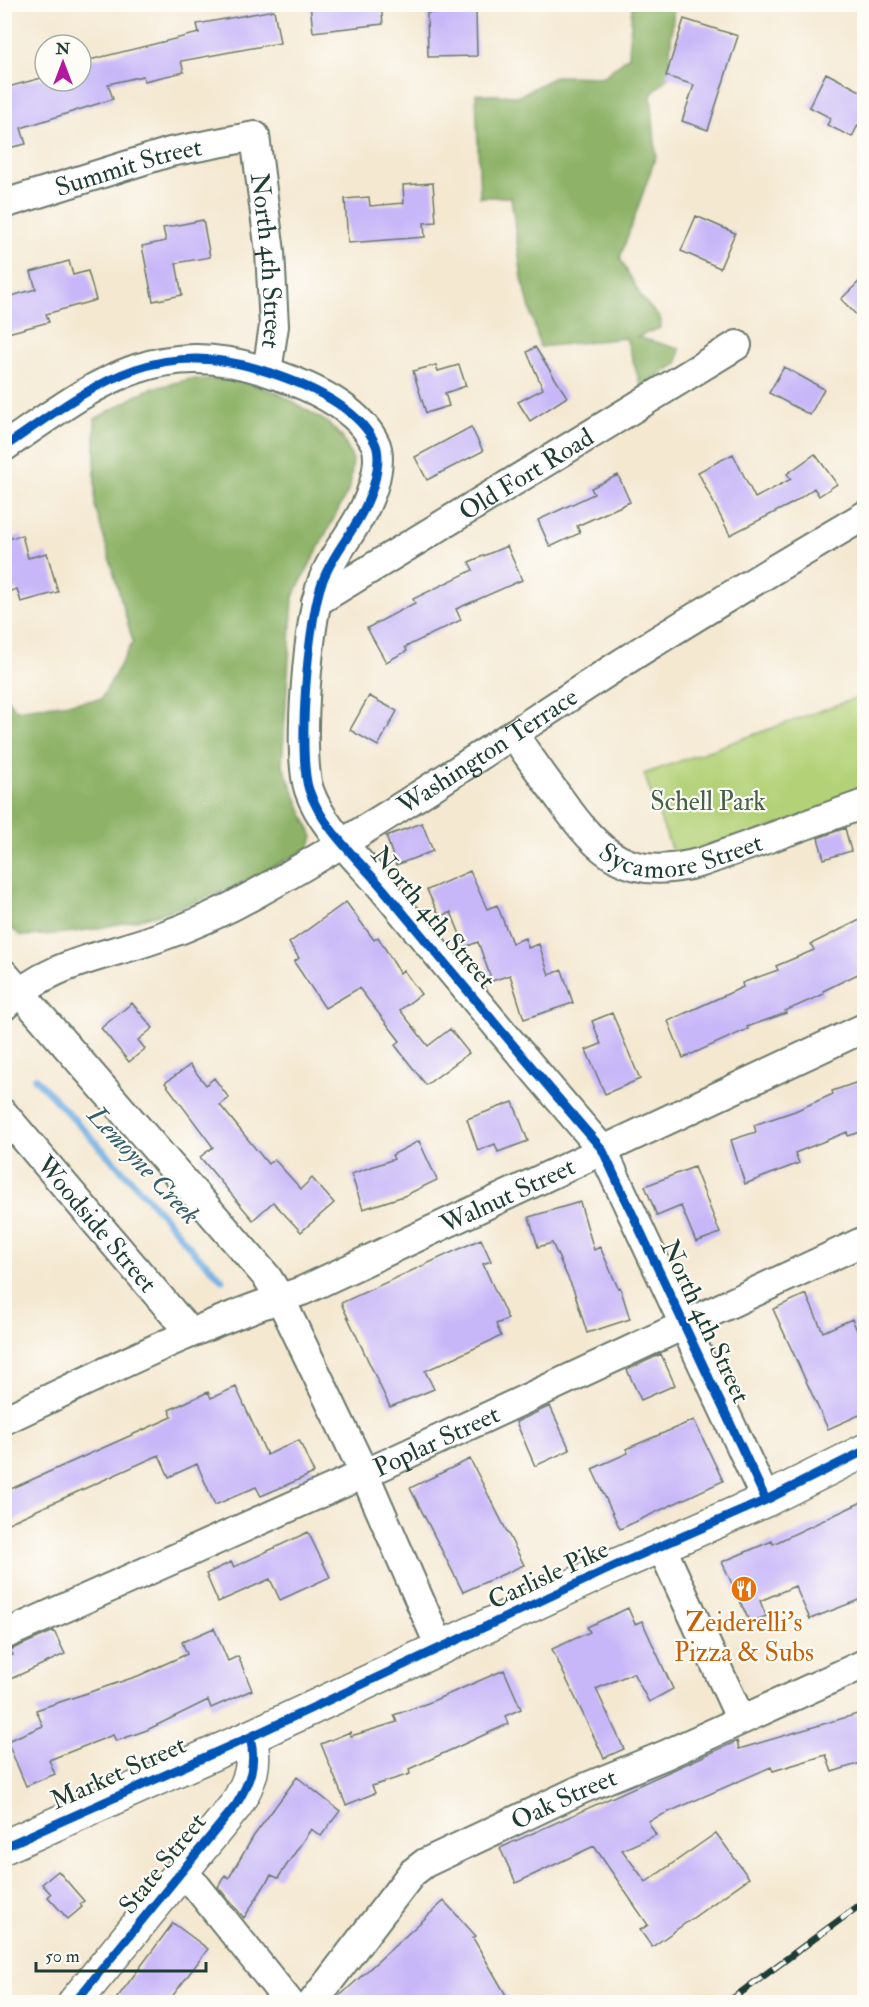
<svg xmlns="http://www.w3.org/2000/svg" width="869" height="2007" viewBox="0 0 869 2007" font-family="'IM FELL Double Pica',serif">
<style>
.green{fill:#b3d177;stroke:#698756;stroke-width:1.5}
.forest{fill:#8eb368;stroke:#56784e;stroke-width:1.5}
.lines{fill:none;stroke-linecap:round;stroke-linejoin:round}
.stream{stroke:#70ade2;stroke-width:7}
.building{fill:#c7b7f8}
.minor-casing{stroke:#6a796b;stroke-width:32}
.major-casing{stroke:#6a796b;stroke-width:36}
.minor{stroke:#fff;stroke-width:28}
.major{stroke:#fff;stroke-width:33}
.rail-casing{stroke:#1f3d34;stroke-width:7}
.rail{stroke:#fdfcf7;stroke-width:4.5;stroke-dasharray:14;stroke-linecap:butt}
.cycleway-casing{stroke:#fdfcf7;stroke-width:13}
.cycleway{stroke:#0057b8;stroke-width:9}
.labels{text-anchor:middle;stroke-width:4.5;stroke-linejoin:round;paint-order:stroke}
.street-label{font-size:26px;fill:#1f3d34;stroke:#fdfcf7}
.park-label{font-size:26px;fill:#446245;stroke:#fdfcf7}
.food-label{font-size:26px;fill:#c56008;stroke:#fdfcf7}
.water-label{font-size:27px;font-style:italic;fill:#375f68;stroke:#fdfcf7}
</style>
<rect width="100%" height="100%" fill="#fdfcf7"/>
<filter id="ink" filterUnits="userSpaceOnUse"><feTurbulence type="fractalNoise" baseFrequency=".0167" numOctaves="2"/><feDisplacementMap in="SourceGraphic" scale="12" xChannelSelector="R" yChannelSelector="G"/><feConvolveMatrix kernelMatrix="1 2 1 2 8 2 1 2 1" color-interpolation-filters="sRGB"/></filter>
<filter id="wash" filterUnits="userSpaceOnUse"><feTurbulence type="fractalNoise" baseFrequency=".008" numOctaves="4" result="noise"/><feDisplacementMap in="SourceGraphic" scale="24" xChannelSelector="R" yChannelSelector="G"/><feGaussianBlur stdDeviation="1.35" result="paint"/><feColorMatrix in="noise" values="0 0 0 0 0 0 0 0 0 0 0 0 0 0 0 0 0 1.4 0 .05"/><feComposite in="paint" operator="in"/></filter>
<g filter="url(#wash)">
<rect width="100%" height="100%" fill="#f4e8d1"/>
<path class="green" d="M 864,695 L 864,794 L 676,862 L 644,774 Z"/>
<path class="forest" d="M 632,5 L 674,5 L 668,77 L 651,95 L 656,156 L 620,258 L 642,298 L 661,320 L 660,328 L 637,337 L 680,349 L 677,364 L 641,386 L 626,338 L 540,347 L 522,278 L 511,197 L 480,197 L 476,94 L 519,96 L 556,76 L 603,77 L 629,56 Z
M 190,379 L 235,379 L 278,393 L 327,422 L 342,437 L 353,460 L 350,487 L 293,597 L 282,764 L 313,837 L 309,848 C 283,861 257,876 231,888 C 166,916 91,935 21,936 L 5,923 L 4,695 L 16,710 L 101,699 L 133,642 L 95,506 L 95,419 L 147,390 Z"/>
<g class="lines">
<path class="stream" d="M 35,1078 C 88,1135 144,1191 193,1251 C 203,1262 214,1268 222,1280"/>
</g>
<g id="blocks">
<path class="building" d="M 310,4 L 381,4 L 383,24 L 313,32 Z
M 274,10 L 280,43 L 181,61 L 184,72 L 144,81 L 143,76 L 108,84 L 113,99 L 21,128 L 26,144 L 4,149 L 4,88 L 45,77 L 45,81 L 81,81 L 81,62 L 199,33 L 197,24 Z
M 476,12 L 477,56 L 428,57 L 427,13 Z
M 684,19 L 738,36 L 708,130 L 682,121 L 694,85 L 666,76 Z
M 826,73 L 864,93 L 864,128 L 858,125 L 852,137 L 827,125 L 831,118 L 809,107 Z
M 433,183 L 436,222 L 424,223 L 425,237 L 348,243 L 345,199 L 369,197 L 370,206 L 404,203 L 403,185 Z
M 696,216 L 735,233 L 720,268 L 681,251 Z
M 203,220 L 210,257 L 176,263 L 182,295 L 153,301 L 142,246 L 166,241 L 163,228 Z
M 69,261 L 73,275 L 88,271 L 96,300 L 46,314 L 49,322 L 4,334 L 4,298 L 36,289 L 31,272 Z
M 864,277 L 864,323 L 841,299 Z
M 535,347 L 567,397 L 530,421 L 518,402 L 543,389 L 527,352 Z
M 436,365 L 438,371 L 459,365 L 466,386 L 445,393 L 449,406 L 426,413 L 413,371 Z
M 784,367 L 824,389 L 810,415 L 769,393 Z
M 471,427 L 483,451 L 427,480 L 415,457 Z
M 733,454 L 755,498 L 791,479 L 787,474 L 815,454 L 837,484 L 819,496 L 814,488 L 793,503 L 730,535 L 698,472 Z
M 618,475 L 630,502 L 577,526 L 580,533 L 550,547 L 538,520 L 594,494 L 591,488 Z
M 22,535 L 28,558 L 47,553 L 58,592 L 21,602 L 17,589 L 4,593 L 4,540 Z
M 507,546 L 522,580 L 456,609 L 461,620 L 405,647 L 407,651 L 386,662 L 367,628 L 415,603 L 413,599 L 473,570 L 469,562 Z
M 369,696 L 397,711 L 378,746 L 350,730 Z
M 422,823 L 433,851 L 396,865 L 386,836 Z
M 845,828 L 851,851 L 824,859 L 818,838 Z
M 470,871 L 487,909 L 497,905 L 512,943 L 525,938 L 528,948 L 539,944 L 549,975 L 562,970 L 573,1003 L 524,1019 L 510,975 L 492,981 L 478,942 L 465,947 L 451,912 L 440,917 L 427,890 Z
M 346,902 L 374,940 L 378,937 L 400,973 L 403,970 L 421,994 L 400,1010 L 428,1046 L 450,1029 L 469,1053 L 426,1085 L 395,1045 L 400,1041 L 359,988 L 325,1008 L 294,962 L 299,958 L 289,943 Z
M 864,918 L 864,971 L 823,991 L 824,994 L 785,1011 L 786,1013 L 747,1027 L 748,1029 L 683,1058 L 668,1021 L 743,987 L 742,983 L 778,970 L 776,966 L 814,950 L 811,944 Z
M 132,1003 L 153,1028 L 138,1040 L 145,1049 L 129,1062 L 101,1028 Z
M 612,1013 L 640,1079 L 605,1094 L 586,1050 L 601,1044 L 592,1021 Z
M 190,1065 L 206,1085 L 214,1078 L 229,1098 L 220,1105 L 268,1164 L 274,1159 L 301,1189 L 312,1178 L 334,1203 L 301,1232 L 273,1202 L 253,1220 L 200,1157 L 213,1147 L 165,1083 Z
M 861,1081 L 864,1091 L 864,1131 L 848,1136 L 847,1132 L 795,1153 L 799,1163 L 745,1184 L 731,1140 L 756,1132 L 754,1125 L 795,1111 L 833,1094 L 832,1091 Z
M 513,1102 L 528,1141 L 498,1152 L 495,1144 L 478,1151 L 467,1119 Z
M 419,1141 L 437,1180 L 404,1196 L 363,1209 L 351,1174 L 394,1159 L 392,1155 Z
M 694,1167 L 720,1233 L 696,1242 L 681,1206 L 657,1216 L 645,1186 Z
M 580,1202 L 594,1250 L 600,1247 L 618,1288 L 620,1287 L 630,1319 L 587,1333 L 574,1291 L 552,1243 L 538,1247 L 529,1217 Z
M 481,1239 L 491,1261 L 483,1264 L 508,1319 L 496,1324 L 501,1336 L 425,1371 L 434,1389 L 390,1407 L 341,1303 Z
M 806,1294 L 823,1332 L 852,1319 L 864,1346 L 864,1413 L 828,1429 L 773,1309 Z
M 661,1354 L 675,1385 L 641,1400 L 627,1370 Z
M 236,1387 L 267,1455 L 299,1440 L 314,1473 L 261,1496 L 256,1487 L 215,1505 L 197,1464 L 169,1477 L 159,1455 L 4,1525 L 4,1492 L 172,1417 L 169,1410 L 208,1392 L 211,1398 Z
M 550,1406 L 570,1450 L 535,1466 L 516,1422 Z
M 694,1420 L 723,1481 L 620,1529 L 592,1469 L 628,1453 L 626,1449 Z
M 470,1459 L 524,1565 L 463,1592 L 410,1488 Z
M 864,1501 L 864,1598 L 810,1619 L 795,1586 L 760,1601 L 766,1616 L 750,1623 L 722,1562 L 772,1541 L 773,1544 Z
M 308,1532 L 330,1577 L 280,1600 L 270,1579 L 218,1602 L 206,1574 L 231,1562 L 234,1567 Z
M 628,1608 L 635,1624 L 642,1621 L 673,1689 L 649,1702 L 633,1673 L 596,1689 L 624,1749 L 604,1758 L 552,1649 L 590,1632 L 587,1627 Z
M 214,1628 L 228,1661 L 238,1656 L 252,1690 L 211,1708 L 208,1700 L 147,1730 L 116,1741 L 113,1735 L 49,1760 L 55,1774 L 26,1786 L 7,1741 L 43,1726 L 36,1710 L 138,1676 L 187,1654 L 182,1642 Z
M 54,1631 L 65,1654 L 4,1682 L 4,1659 L 13,1655 L 10,1650 Z
M 504,1670 L 521,1709 L 505,1716 L 508,1724 L 409,1769 L 410,1774 L 372,1786 L 375,1793 L 346,1805 L 321,1744 L 350,1732 L 351,1736 L 397,1722 L 394,1715 L 428,1703 Z
M 864,1712 L 864,1762 L 832,1772 L 826,1755 L 773,1771 L 771,1767 L 648,1821 L 656,1835 L 622,1850 L 646,1882 L 716,1833 L 749,1878 L 652,1947 L 640,1930 L 648,1925 L 594,1846 L 516,1883 L 500,1848 L 737,1741 L 739,1749 Z
M 297,1777 L 340,1811 L 321,1836 L 311,1829 L 278,1878 L 271,1875 L 244,1918 L 218,1887 L 225,1875 L 229,1878 L 253,1837 Z
M 58,1871 L 84,1901 L 80,1904 L 82,1907 L 68,1919 L 48,1897 L 51,1894 L 42,1884 Z
M 444,1901 L 476,1936 L 473,1938 L 510,2002 L 333,2002 Z
M 173,1923 L 208,1949 L 168,2002 L 114,2002 Z"/>
</g>
</g>
<g filter="url(#ink)">
<use href="#blocks" fill-opacity="0" stroke="#6a796b" stroke-width="1.5"/>
<g class="lines">
<defs>
<g id="minor">
<path id="s1" d="M 4,204 L 170,152 L 255,136 L 270,252 L 274,326 L 267,371"/>
<path d="M 4,447 C 93,386 154,334 268,372 C 305,384 357,406 375,443 C 382,457 375,484 369,498 C 358,527 334,551 323,580 C 308,615 297,755 309,790 C 322,828 359,860 384,890 C 456,977 528,1064 602,1149 L 766,1500"/>
<path id="s2" d="M 316,602 L 737,345"/>
<path id="s3" d="M 514,735 C 529,757 544,778 560,799 C 601,856 628,882 702,862 L 864,804"/>
<path d="M 4,974 L 267,1277 L 280,1298 L 364,1473 L 440,1647"/>
<path id="s4" d="M 4,1006 C 49,962 101,958 157,938 C 192,926 225,911 257,893 C 381,824 498,743 617,666 C 698,614 781,565 864,516"/>
<path id="s5" d="M 4,1114 L 190,1333"/>
<path id="s6" d="M 4,1420 C 102,1374 199,1324 302,1291 L 864,1028"/>
<path d="M 661,1546 L 741,1720"/>
<path id="s7" d="M 4,1635 L 386,1464 L 864,1241"/>
<path d="M 182,1872 L 197,1887 L 289,2002"/>
<path id="s8" d="M 313,2002 L 412,1873 L 425,1863 L 582,1789 L 665,1755 L 864,1664"/>
</g>
<path id="major" d="M 4,1847 L 250,1737 L 617,1565 L 766,1500 L 864,1451
M 75,2002 L 236,1805 C 250,1782 257,1764 250,1737"/>
</defs>
<use href="#minor" class="minor-casing"/>
<use href="#major" class="major-casing"/>
<use href="#minor" class="minor"/>
<use href="#major" class="major"/>
<defs>
<path id="rail" d="M 728,2002 L 864,1902"/>
</defs>
<use href="#rail" class="rail-casing"/>
<use href="#rail" class="rail"/>
<defs>
<path id="cycleway" d="M 4,447 C 93,386 154,334 268,372 C 305,384 357,406 375,443 C 382,457 375,484 369,498 C 358,527 334,551 323,580 C 308,615 297,755 309,790 C 322,828 359,860 384,890 C 456,977 528,1064 602,1149 L 766,1500
M 4,1847 L 250,1737 L 617,1565 L 766,1500 L 864,1451
M 75,2002 L 236,1805 C 250,1782 257,1764 250,1737"/>
</defs>
<use href="#cycleway" class="cycleway-casing"/>
<use href="#cycleway" class="cycleway"/>
</g>
</g>
<defs>
<symbol id="restaurant-disc" viewBox="-11 -11 22 22"><circle r="9.5" fill="#e8710a" stroke="#fdfcf7"/><path d="M-5-6h1v4h1v-4h1v4h1v-4h1v5L-1.5 .5V6h-2V.5L-5-1ZM5-6V6H3V1.5H1.5Q1.5-4 5-6Z" fill="#fff"/></symbol>
</defs>
<g fill-rule="evenodd">
<use href="#restaurant-disc" x="729" y="1574" width="30" height="30"/>
</g>
<g class="labels">
<g class="street-label">
<text dy="9" stroke="none"><textPath href="#s1" startOffset="130">Summit Street</textPath></text>
<text dy="9" stroke="none"><textPath href="#s1" startOffset="386">North 4th Street</textPath></text>
<text dy="9" stroke="none"><textPath href="#s2" startOffset="246">Old Fort Road</textPath></text>
<text dy="9" stroke="none"><textPath href="#s4" startOffset="550">Washington Terrace</textPath></text>
<text dy="9" stroke="none"><textPath href="#s3" startOffset="228">Sycamore Street</textPath></text>
<text transform="translate(434 917) rotate(50)" y="9">North 4th Street</text>
<text dy="9" stroke="none"><textPath href="#s6" startOffset="552">Walnut Street</textPath></text>
<text dy="9" stroke="none"><textPath href="#s5" startOffset="144">Woodside Street</textPath></text>
<text transform="translate(706 1321) rotate(65)" y="9">North 4th Street</text>
<text dy="9" stroke="none"><textPath href="#s7" startOffset="474">Poplar Street</textPath></text>
<text transform="translate(548 1574) rotate(-25)" y="9">Carlisle Pike</text>
<text transform="translate(118 1772) rotate(-24)" y="9">Market Street</text>
<text dy="9" stroke="none"><textPath href="#s8" startOffset="332">Oak Street</textPath></text>
<text transform="translate(162 1863) rotate(-51)" y="9">State Street</text>
</g>
<g class="park-label">
<text x="708" y="810">Schell Park</text>
</g>
<g class="food-label">
<text x="744" y="1631">Zeiderelli's<tspan x="744" dy="30">Pizza &amp; Subs</tspan></text>
</g>
<g class="water-label">
<text transform="translate(144 1165) rotate(47)" y="9">Lemoyne Creek</text>
</g>
</g>
<rect width="869" height="2007" fill="none" stroke="#fdfcf7" stroke-width="24"/>
<g transform="translate(63 63)"><circle r="28" fill="#fdfcf7" stroke="#a4b0a9" stroke-width="1.5"/>
<path d="M0-4.5L10 22L0 15L-10 22Z" fill="#b5179e"/>
<text y="-9" font-size="16" font-weight="bold" text-anchor="middle" fill="#1f3d34">N</text>
</g>
<path d="M36 1962v9h170v-9" fill="none" stroke="#1f3d34" stroke-width="3"/>
<text x="45" y="1962" font-size="18" fill="#1f3d34" stroke="#fdfcf7" stroke-width="4.5" paint-order="stroke">50 m</text>
</svg>
